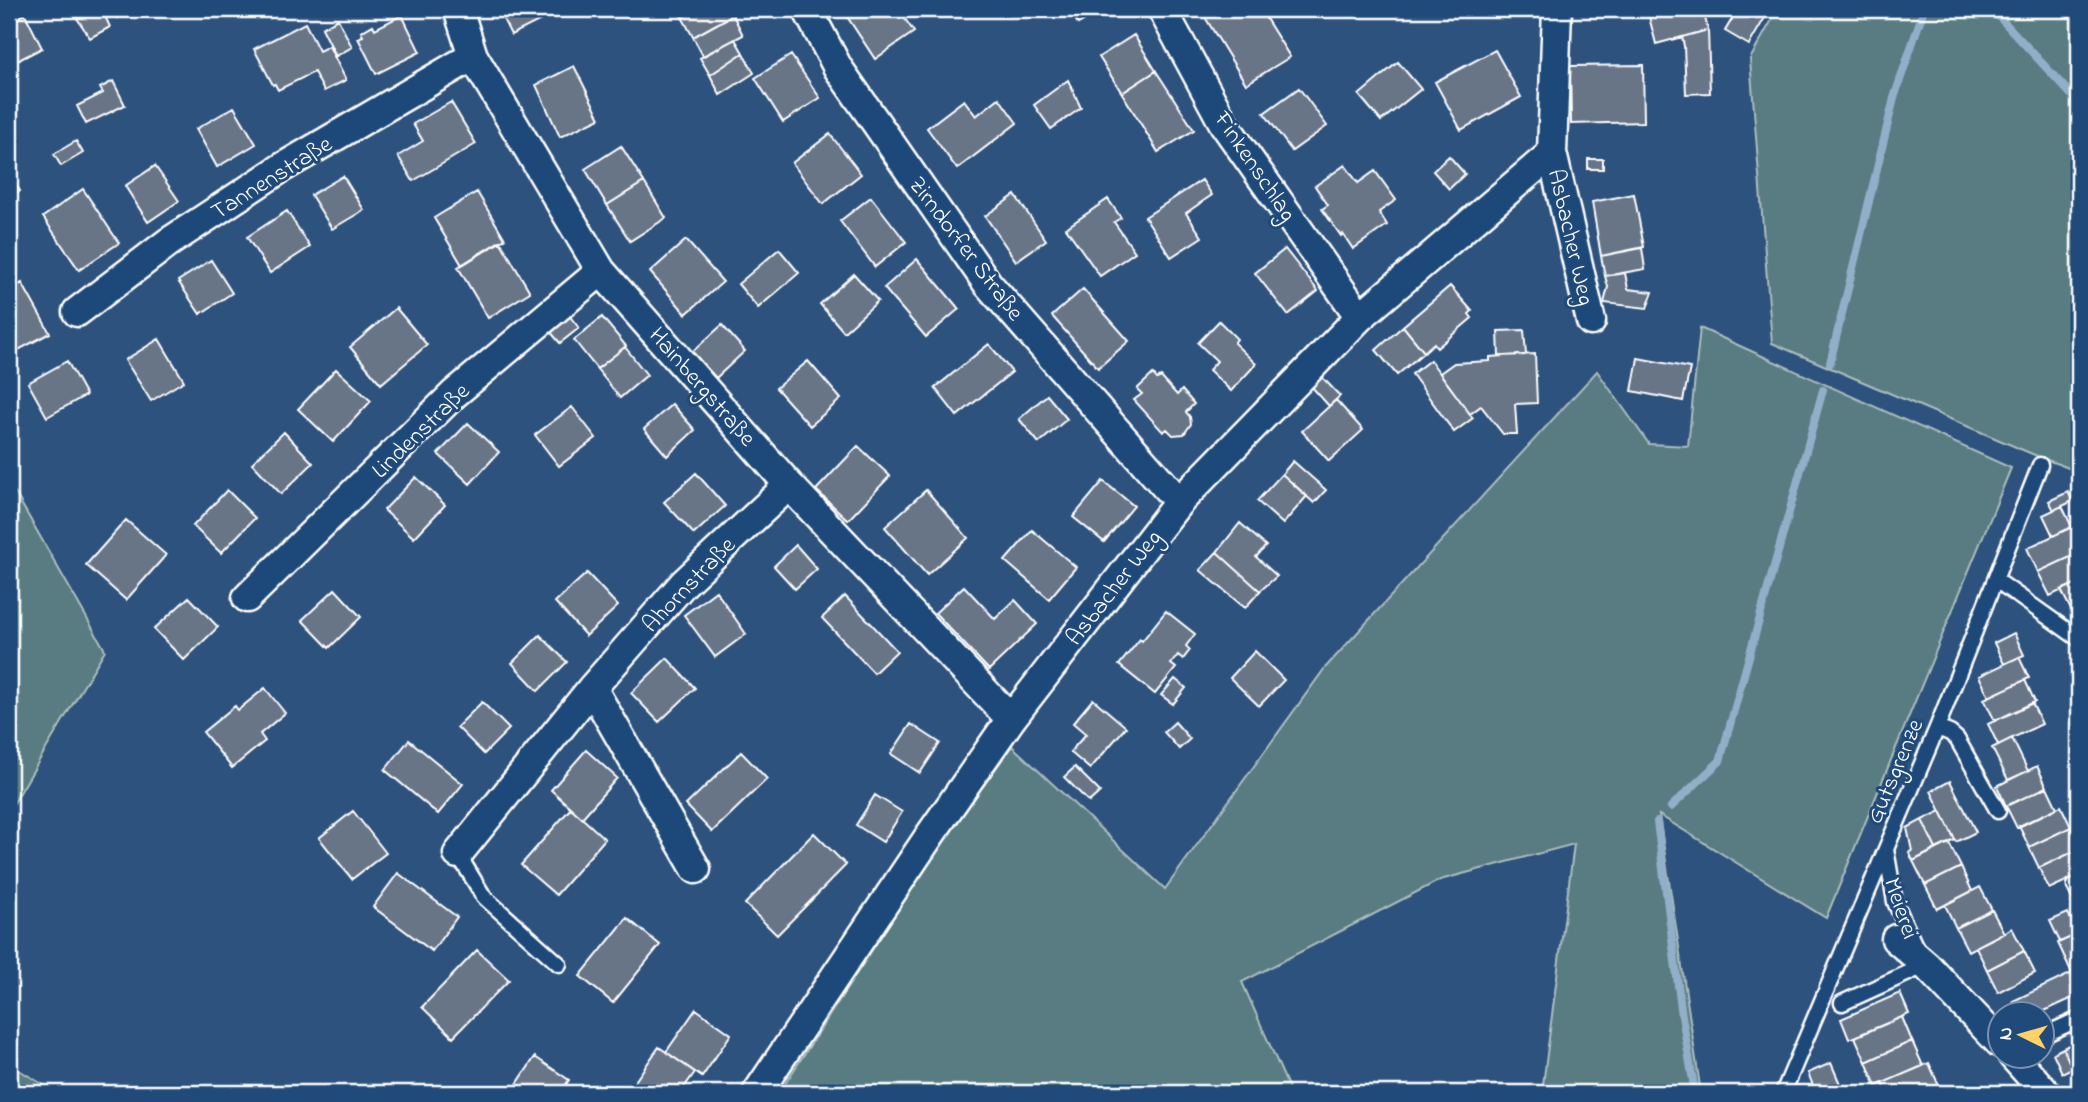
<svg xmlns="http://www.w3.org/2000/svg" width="2088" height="1102" viewBox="0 0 2088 1102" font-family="'Indie Flower',sans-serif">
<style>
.green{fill:#597c81;stroke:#acbec0;stroke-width:2}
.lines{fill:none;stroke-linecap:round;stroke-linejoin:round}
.stream{stroke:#91afc8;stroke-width:8}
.building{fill:#677487;stroke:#fff;stroke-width:2}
.service-casing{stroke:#fff;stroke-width:19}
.minor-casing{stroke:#fff;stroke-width:33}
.service{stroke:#1f4a7a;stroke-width:14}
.minor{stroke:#1f4a7a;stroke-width:28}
.labels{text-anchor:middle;stroke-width:6;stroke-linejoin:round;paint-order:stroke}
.street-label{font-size:24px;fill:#fff;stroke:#1f4a7a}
</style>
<rect width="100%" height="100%" fill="#2d527d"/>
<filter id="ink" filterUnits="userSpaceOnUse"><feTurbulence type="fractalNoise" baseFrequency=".0143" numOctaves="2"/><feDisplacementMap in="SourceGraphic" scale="14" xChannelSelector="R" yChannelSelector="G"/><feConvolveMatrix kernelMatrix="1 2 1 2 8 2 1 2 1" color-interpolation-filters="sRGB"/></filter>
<g filter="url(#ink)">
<path class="green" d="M 1778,9 L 2079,9 L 2079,472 L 2037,456 L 1772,343 L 1750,59 Z
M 1700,328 L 2011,468 L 1826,918 L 1659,815 L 1701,1093 L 1542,1093 L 1574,844 L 1440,880 L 1242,982 L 1291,1093 L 779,1093 L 937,850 L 1012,746 L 1165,889 L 1325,668 L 1597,371 L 1649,444 L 1688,446 Z
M 9,482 L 105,650 L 9,811 Z
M 9,1064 L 57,1093 L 9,1093 Z"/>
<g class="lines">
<path class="stream" d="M 1992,9 L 2079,103
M 1830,363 L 1894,98 L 1924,9
M 1671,807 L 1720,761 L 1823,390
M 1657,822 L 1682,1016 L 1695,1093"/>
</g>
<path class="building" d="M 71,9 L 113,9 L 104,14 L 110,27 L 90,38 Z
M 113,9 L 134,9 L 117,18 Z
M 498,9 L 552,9 L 555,13 L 511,35 Z
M 678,9 L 698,9 L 682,17 Z
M 698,9 L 730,9 L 733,15 L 693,37 L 682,17 Z
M 856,9 L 898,9 L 914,32 L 875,59 L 846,15 Z
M 1070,9 L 1104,9 L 1078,24 Z
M 1200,9 L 1260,9 L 1290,57 L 1246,84 Z
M 1647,9 L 1703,9 L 1708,30 L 1656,44 Z
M 1738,9 L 1770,9 L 1749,45 L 1725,31 Z
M 25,14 L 42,48 L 9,65 L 9,23 Z
M 402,15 L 420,52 L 376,74 L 358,38 L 363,36 L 361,32 L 373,25 L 375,29 Z
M 733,15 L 743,35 L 703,56 L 693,37 Z
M 338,19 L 352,47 L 336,56 L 322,28 Z
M 305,23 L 319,51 L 329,46 L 346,80 L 324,91 L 314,72 L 278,90 L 275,84 L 273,85 L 254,49 Z
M 1708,30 L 1710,93 L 1686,94 L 1684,46 L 1682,37 Z
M 1134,35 L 1156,71 L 1122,93 L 1099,57 Z
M 735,39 L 743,53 L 710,75 L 700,58 Z
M 1495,50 L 1521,97 L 1461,130 L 1435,82 Z
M 743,53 L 754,73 L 720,95 L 710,75 Z
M 791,55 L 820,98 L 783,122 L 755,78 Z
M 1398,62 L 1421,89 L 1381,121 L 1359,95 Z
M 1643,65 L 1644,122 L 1571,124 L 1570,66 Z
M 574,66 L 600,118 L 560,137 L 536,85 Z
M 1156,71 L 1194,130 L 1158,152 L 1122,93 Z
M 1068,80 L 1081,108 L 1051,129 L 1034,105 Z
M 113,81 L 125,105 L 86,124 L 77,106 L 103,93 L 100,88 Z
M 1299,88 L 1327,126 L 1292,151 L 1264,113 Z
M 999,98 L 1017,123 L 957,169 L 927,128 L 964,100 L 976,116 Z
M 451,102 L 476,144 L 413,181 L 398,156 L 423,141 L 413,124 Z
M 234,107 L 256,144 L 217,167 L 196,129 Z
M 830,134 L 861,174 L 823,204 L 792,163 Z
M 76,141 L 83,153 L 61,166 L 54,154 Z
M 621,146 L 644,182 L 607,205 L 585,169 Z
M 1449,156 L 1465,174 L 1449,189 L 1433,171 Z
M 1588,159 L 1603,159 L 1603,169 L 1588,169 Z
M 1345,165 L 1358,183 L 1375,171 L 1396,200 L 1379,212 L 1387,225 L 1353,249 L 1343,234 L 1341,236 L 1322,209 L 1328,205 L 1315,186 Z
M 155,166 L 179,201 L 148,222 L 125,186 Z
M 9,172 L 20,191 L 9,197 Z
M 343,176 L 364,210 L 332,229 L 311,195 Z
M 1202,180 L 1212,195 L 1186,213 L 1202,237 L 1171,257 L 1145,217 Z
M 644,182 L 666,218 L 630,241 L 607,205 Z
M 83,189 L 119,243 L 79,270 L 43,217 Z
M 477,192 L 505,239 L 462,265 L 434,218 Z
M 1634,194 L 1644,247 L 1601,256 L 1592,202 Z
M 1015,195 L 1046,240 L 1016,261 L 985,216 Z
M 871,197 L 906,242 L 875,267 L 840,221 Z
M 1108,199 L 1121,218 L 1114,222 L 1135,252 L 1100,276 L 1066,228 Z
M 287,211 L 310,247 L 270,273 L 247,237 Z
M 686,240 L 723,282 L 686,314 L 650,272 Z
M 500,241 L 530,292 L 488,318 L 458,267 Z
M 1642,248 L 1645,269 L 1605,276 L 1601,256 Z
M 779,249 L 799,273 L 758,308 L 738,284 Z
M 1285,249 L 1318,291 L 1288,315 L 1255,273 Z
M 917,259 L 959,309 L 926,337 L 884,288 Z
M 211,260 L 232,293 L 200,314 L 178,281 Z
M 1625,273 L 1628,289 L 1653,292 L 1647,308 L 1604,303 L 1608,287 L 1605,276 Z
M 854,274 L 878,301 L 844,332 L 820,304 Z
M 22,283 L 50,333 L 11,354 L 9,350 L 9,291 Z
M 1450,286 L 1472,311 L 1469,314 L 1472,318 L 1437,348 L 1434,343 L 1424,352 L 1403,326 Z
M 1083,289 L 1129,341 L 1098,368 L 1052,316 Z
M 396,308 L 427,345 L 381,384 L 350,347 Z
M 568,314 L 579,328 L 560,343 L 549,330 Z
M 602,317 L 626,346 L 597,369 L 574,340 Z
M 1219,321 L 1237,339 L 1234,343 L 1256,364 L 1231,391 L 1209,370 L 1217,361 L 1198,343 Z
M 722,325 L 745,351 L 716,378 L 692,352 Z
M 1403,326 L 1424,352 L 1397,375 L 1376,350 Z
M 1524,330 L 1526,355 L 1499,356 L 1498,331 Z
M 159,339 L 184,381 L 151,401 L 125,360 Z
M 989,344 L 1012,372 L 957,416 L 935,388 Z
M 625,347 L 647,375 L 620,398 L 597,369 Z
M 1535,354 L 1537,403 L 1515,404 L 1517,434 L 1503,434 L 1481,406 L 1470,414 L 1440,373 L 1454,363 L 1490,361 L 1490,357 Z
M 1638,358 L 1690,368 L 1683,401 L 1632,391 Z
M 1430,360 L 1473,418 L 1454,432 L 1412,374 Z
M 67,361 L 86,395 L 47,417 L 28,383 Z
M 808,361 L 841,399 L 810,426 L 776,388 Z
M 336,369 L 371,401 L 333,442 L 298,409 Z
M 1153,374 L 1157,379 L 1161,377 L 1177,395 L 1182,390 L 1194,404 L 1186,412 L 1190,417 L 1191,424 L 1184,434 L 1173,435 L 1167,429 L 1163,432 L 1134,400 L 1142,394 L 1137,389 Z
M 1321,376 L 1340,396 L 1329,406 L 1311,386 Z
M 1047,395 L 1067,419 L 1039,443 L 1019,419 Z
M 1336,400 L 1363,430 L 1329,461 L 1302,431 Z
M 672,404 L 695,430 L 667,456 L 644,429 Z
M 572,407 L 596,438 L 559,466 L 535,435 Z
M 468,423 L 499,452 L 470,484 L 438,454 Z
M 284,432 L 313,463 L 281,494 L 252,463 Z
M 858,446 L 890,476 L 848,520 L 816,490 Z
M 1293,461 L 1326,490 L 1314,503 L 1282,474 Z
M 696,473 L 725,506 L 694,534 L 664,502 Z
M 1282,474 L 1307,496 L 1283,524 L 1257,501 Z
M 416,477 L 445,505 L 414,538 L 384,510 Z
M 1103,481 L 1134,506 L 1104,542 L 1073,517 Z
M 227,490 L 255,518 L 221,553 L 193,526 Z
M 926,490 L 968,538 L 927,575 L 885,527 Z
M 2068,492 L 2073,501 L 2054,510 L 2049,501 Z
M 2062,506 L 2072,527 L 2053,536 L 2043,515 Z
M 126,520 L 166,555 L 126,600 L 86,565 Z
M 1240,523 L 1266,546 L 1256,557 L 1277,576 L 1260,591 L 1217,552 Z
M 2072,527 L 2079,542 L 2079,553 L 2038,572 L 2027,548 Z
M 1032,530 L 1076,567 L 1049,599 L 1005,561 Z
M 796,545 L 817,569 L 795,589 L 774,566 Z
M 1217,552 L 1260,591 L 1245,608 L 1200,570 Z
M 2079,553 L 2079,582 L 2050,596 L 2038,572 Z
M 587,573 L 618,606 L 586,636 L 555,602 Z
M 2079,582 L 2079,611 L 2073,614 L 2061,590 Z
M 964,586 L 995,619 L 1015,600 L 1037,624 L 989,670 L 935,613 Z
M 335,589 L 361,617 L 329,648 L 302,620 Z
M 716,591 L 746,634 L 715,657 L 684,615 Z
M 845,596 L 897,651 L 874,673 L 822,618 Z
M 189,597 L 218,627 L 184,660 L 154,629 Z
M 1166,611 L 1195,634 L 1186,646 L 1190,650 L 1183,659 L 1178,655 L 1171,664 L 1176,668 L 1155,694 L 1119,665 L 1140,639 L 1142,641 Z
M 2014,633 L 2024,655 L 2004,664 L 1994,643 Z
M 540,635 L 567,662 L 538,691 L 512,663 Z
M 1255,651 L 1284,680 L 1259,706 L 1230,678 Z
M 2019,657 L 2029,678 L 1989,697 L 1979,676 Z
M 667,658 L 695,688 L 659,722 L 631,693 Z
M 1175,679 L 1186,688 L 1173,704 L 1161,695 Z
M 2025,680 L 2035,702 L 1995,721 L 1984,699 Z
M 265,688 L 285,713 L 260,734 L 265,741 L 232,768 L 203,732 L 235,706 L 238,710 Z
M 1093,699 L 1126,727 L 1090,769 L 1070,752 L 1086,734 L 1073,723 Z
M 482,702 L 509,729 L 484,754 L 457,727 Z
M 2032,703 L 2042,724 L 1998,745 L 1988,724 Z
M 1175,722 L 1190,739 L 1179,749 L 1164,732 Z
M 911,724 L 940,743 L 920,773 L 891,754 Z
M 2012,738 L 2028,771 L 2008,780 L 1992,748 Z
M 409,740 L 463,784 L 438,814 L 385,770 Z
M 586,750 L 617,778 L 582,818 L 551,790 Z
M 741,752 L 767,779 L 712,832 L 686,805 Z
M 2037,766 L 2047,787 L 2006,806 L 1997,786 Z
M 1075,767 L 1100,792 L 1089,802 L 1064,777 Z
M 1950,781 L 1976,832 L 1956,842 L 1931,791 Z
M 2047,787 L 2057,808 L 2017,828 L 2006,806 Z
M 875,795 L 902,812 L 883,842 L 856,825 Z
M 2061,806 L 2071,827 L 2029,847 L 2019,826 Z
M 571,808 L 605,839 L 556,895 L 521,865 Z
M 353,811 L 386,853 L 352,879 L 319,838 Z
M 1941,811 L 1955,840 L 1936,849 L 1922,820 Z
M 1922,820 L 1936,849 L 1913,861 L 1909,852 L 1912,851 L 1907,828 Z
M 2071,827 L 2079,845 L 2079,849 L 2039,868 L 2029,847 Z
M 814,833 L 846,865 L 777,935 L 745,904 Z
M 1949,843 L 1961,867 L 1925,885 L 1913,861 Z
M 2079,849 L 2079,875 L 2049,889 L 2039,868 Z
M 1961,867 L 1972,891 L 1937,909 L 1925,885 Z
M 398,873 L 457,917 L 432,951 L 373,907 Z
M 1980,887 L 1992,910 L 1956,928 L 1945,905 Z
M 1992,910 L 2004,933 L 1968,951 L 1956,928 Z
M 2068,913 L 2078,934 L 2060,942 L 2050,921 Z
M 627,918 L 660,945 L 613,1003 L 580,976 Z
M 2012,928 L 2024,951 L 1987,970 L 1976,947 Z
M 2078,934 L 2079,969 L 2072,973 L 2058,943 Z
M 477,950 L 509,980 L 453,1037 L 422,1007 Z
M 2024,951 L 2035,973 L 1998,992 L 1987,970 Z
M 2072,973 L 2079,988 L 2079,995 L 2038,1014 L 2019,1014 L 2013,1001 Z
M 1900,993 L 1909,1014 L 1849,1039 L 1841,1019 Z
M 696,1009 L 731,1034 L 702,1077 L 666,1052 Z
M 1902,1017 L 1912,1041 L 1866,1062 L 1855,1037 Z
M 2079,1040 L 2079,1083 L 2063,1048 Z
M 1912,1041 L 1923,1066 L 1876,1086 L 1866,1062 Z
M 659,1047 L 695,1072 L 680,1093 L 633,1093 L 629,1090 Z
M 2063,1048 L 2072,1068 L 2062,1073 L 2053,1053 Z
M 535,1057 L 569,1080 L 560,1093 L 511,1093 Z
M 1831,1063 L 1844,1093 L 1816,1093 L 1808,1073 Z
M 1929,1063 L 1939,1086 L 1923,1093 L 1887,1093 L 1883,1083 Z"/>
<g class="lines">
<defs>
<path id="service" d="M 1996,580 L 2079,639
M 1937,728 L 1950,733 L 1957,739 L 1998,811
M 1886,849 L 1895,902 L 1915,946
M 458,854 L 484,897 L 559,964
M 2075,886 L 2079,894
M 1842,1003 L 1926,965 L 1925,964
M 2042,1036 L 2079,1019
M 1783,1093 L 1937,728 L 2040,465"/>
<path id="minor" d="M 458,9 L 473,56 L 601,271 L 789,485 L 1011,719
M 807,9 L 838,68 L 988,284 L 1179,502
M 1162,9 L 1224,124 L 1360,317
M 1557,9 L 1552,153 L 1591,321
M 77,312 L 169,242 L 283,167 L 473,56
M 247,598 L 454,394 L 601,271
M 592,688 L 696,869
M 458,854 L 592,688 L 684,583 L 789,485
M 1896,939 L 1926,965 L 2000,1043
M 2013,1056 L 2046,1093
M 757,1093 L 930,835 L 1011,719 L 1179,502 L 1360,317 L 1552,153"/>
</defs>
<use href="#service" class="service-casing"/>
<use href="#minor" class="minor-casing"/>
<use href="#service" class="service"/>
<use href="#minor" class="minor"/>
</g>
</g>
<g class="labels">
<g class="street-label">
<text transform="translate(1256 166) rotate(56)" y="8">Finkenschlag</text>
<text transform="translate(271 177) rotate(-32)" y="8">Tannenstraße</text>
<text transform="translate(1572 237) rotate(77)" y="8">Asbacher Weg</text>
<text transform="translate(967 248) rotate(53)" y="8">Zirndorfer Straße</text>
<text transform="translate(703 386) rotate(49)" y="8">Hainbergstraße</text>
<text transform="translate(420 430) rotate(-44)" y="8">Lindenstraße</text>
<text transform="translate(688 584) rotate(-46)" y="8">Ahornstraße</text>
<text transform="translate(1113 587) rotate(-52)" y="8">Asbacher Weg</text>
<text transform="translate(1894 771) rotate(-67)" y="8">Gutsgrenze</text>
<text transform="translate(1902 908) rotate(71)" y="8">Meierei</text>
</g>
</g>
<rect width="2088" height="1102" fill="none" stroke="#1f4a7a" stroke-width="35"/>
<rect x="18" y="18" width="2053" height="1067" fill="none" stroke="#fff" stroke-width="2.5" filter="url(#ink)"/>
<g transform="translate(2021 1035) rotate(275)"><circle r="33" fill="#1f4a7a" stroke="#7992af" stroke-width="2"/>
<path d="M0-5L12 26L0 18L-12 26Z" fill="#ffd166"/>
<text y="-10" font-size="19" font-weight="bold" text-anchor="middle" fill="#ffffff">N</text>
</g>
</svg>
